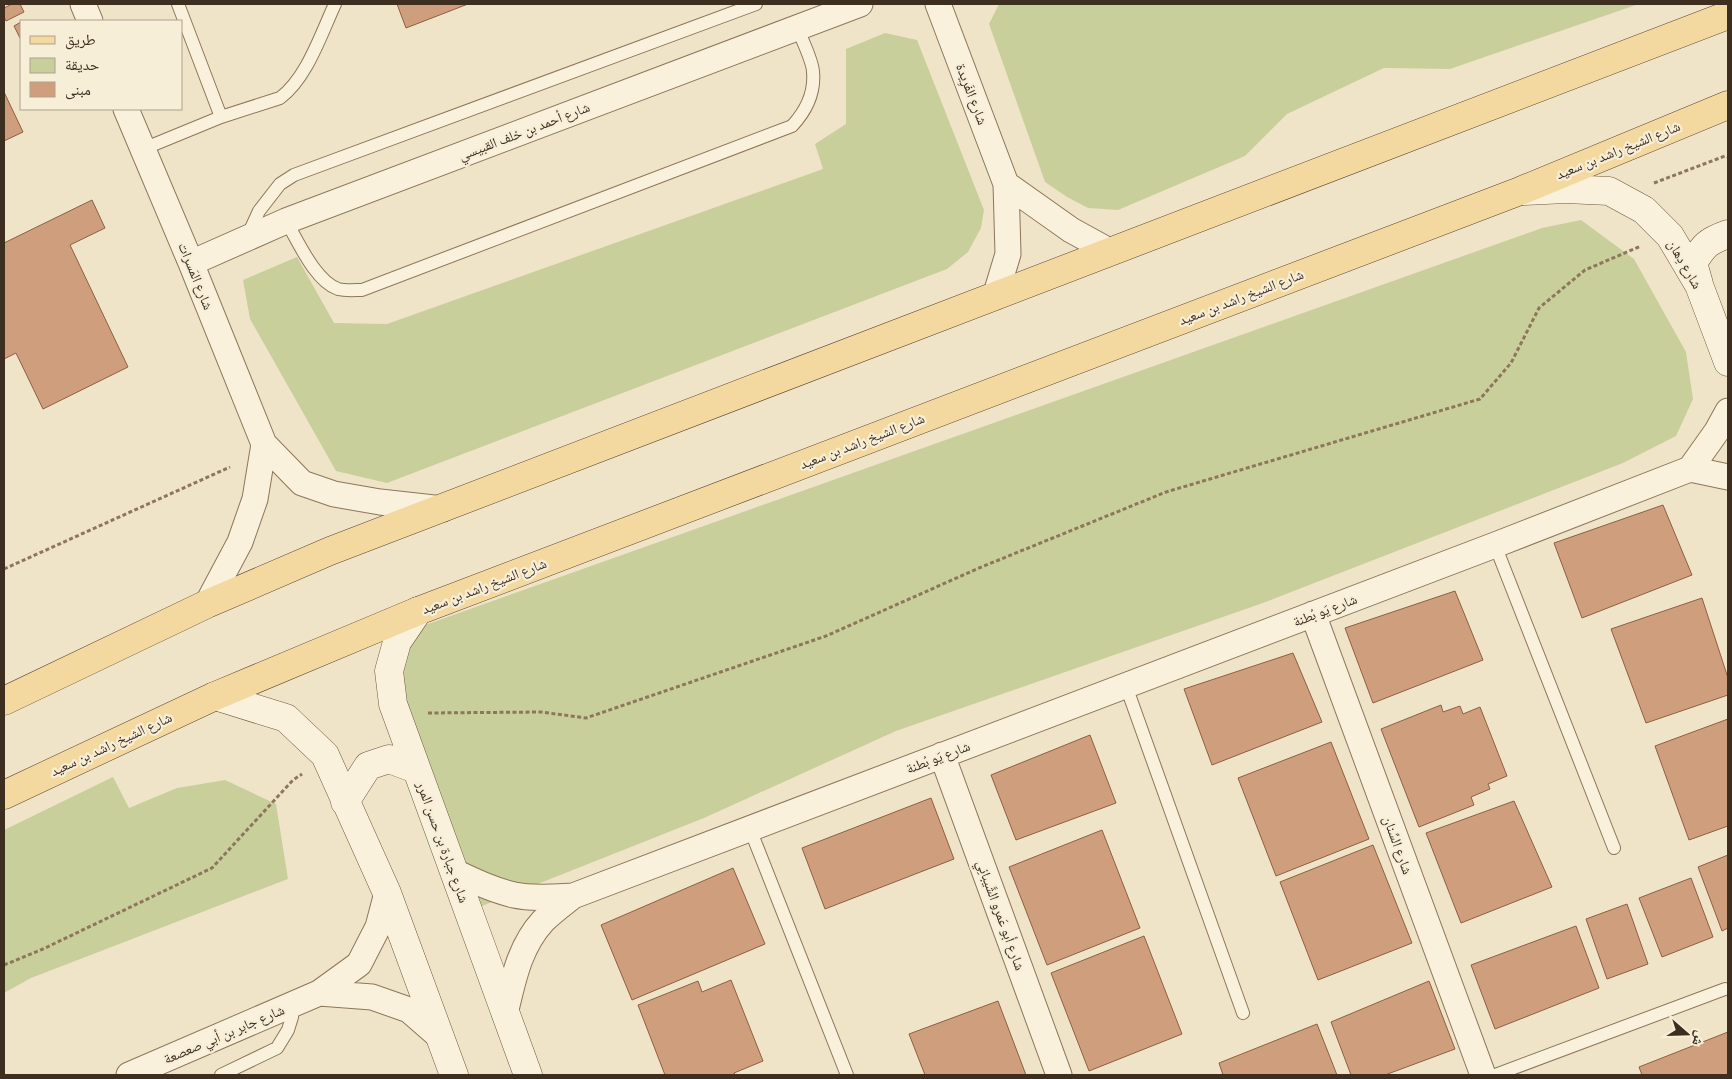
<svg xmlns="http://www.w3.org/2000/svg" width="1732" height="1079" viewBox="0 0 1732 1079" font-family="Georgia,'Noto Naskh Arabic',serif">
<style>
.green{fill:#c9cf9b}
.building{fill:#cf9f7d;stroke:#8d5f41}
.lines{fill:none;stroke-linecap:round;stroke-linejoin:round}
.lane-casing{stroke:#8d765c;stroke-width:14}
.street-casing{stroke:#8d765c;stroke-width:27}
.secondary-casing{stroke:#6f573f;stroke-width:29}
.primary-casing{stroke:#5b4430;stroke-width:29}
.path{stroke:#8d765c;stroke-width:3;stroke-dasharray:4 2.5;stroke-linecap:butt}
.lane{stroke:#faf1dc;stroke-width:12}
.street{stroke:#faf1dc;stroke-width:25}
.secondary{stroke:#faf1dc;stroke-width:28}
.primary{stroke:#f3d9a0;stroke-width:28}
.labels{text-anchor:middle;stroke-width:4.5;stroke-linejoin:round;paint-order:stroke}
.street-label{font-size:14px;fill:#3d2e20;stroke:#f7eed8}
</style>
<rect width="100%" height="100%" fill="#f0e4c8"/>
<path class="green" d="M 999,4 L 1639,4 L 1450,69 L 1384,68 L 1287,114 L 1245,156 L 1118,210 L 1088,208 L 1067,197 L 1045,182 L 989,24 Z
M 885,33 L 917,40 L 984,210 L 981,228 L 968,252 L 947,269 L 387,483 L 336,471 L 250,319 L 243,280 L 297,257 L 334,323 L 387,324 L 823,169 L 815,144 L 846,124 L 846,49 Z
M 1581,220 L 1634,259 L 1686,352 L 1693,399 L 1676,436 L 1623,463 L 1263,603 L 896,731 L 704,818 L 472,910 L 398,675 L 414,629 L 1542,228 Z
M 113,777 L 129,808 L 177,788 L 225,780 L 276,804 L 288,879 L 31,978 L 4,993 L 4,830 Z"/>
<path class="building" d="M 12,4 L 20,4 L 24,12 L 6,21 L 4,17 L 4,8 Z
M 397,4 L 468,4 L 406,28 Z
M 21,22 L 21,40 L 14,26 Z
M 4,92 L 23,132 L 4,141 Z
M 92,200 L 105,228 L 70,245 L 128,367 L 43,409 L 16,353 L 4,359 L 4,243 Z
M 1663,505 L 1692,575 L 1582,618 L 1554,543 Z
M 1455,591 L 1483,660 L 1373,703 L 1345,628 Z
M 1702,598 L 1728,678 L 1728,695 L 1646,723 L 1611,629 Z
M 1293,653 L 1322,722 L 1212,765 L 1184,689 Z
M 1441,705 L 1443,712 L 1460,706 L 1463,714 L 1480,707 L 1507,776 L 1488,784 L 1490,789 L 1471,797 L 1474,805 L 1419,827 L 1381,729 Z
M 1728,719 L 1728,826 L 1689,840 L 1655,746 Z
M 1090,735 L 1116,803 L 1016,840 L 991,775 Z
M 1331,742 L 1369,839 L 1276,876 L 1238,778 Z
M 931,798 L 954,859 L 825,909 L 802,848 Z
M 1514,801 L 1552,887 L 1461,923 L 1426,833 Z
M 1102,830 L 1140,928 L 1047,965 L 1009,867 Z
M 1373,845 L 1412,943 L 1318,980 L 1280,882 Z
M 1728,855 L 1728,928 L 1722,931 L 1698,867 Z
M 733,868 L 765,944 L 632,1000 L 601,925 Z
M 1691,878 L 1713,937 L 1662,957 L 1639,898 Z
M 1627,904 L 1648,964 L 1607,979 L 1586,919 Z
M 1576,926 L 1599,988 L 1495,1029 L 1471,965 Z
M 1144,936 L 1182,1034 L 1089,1071 L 1051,973 Z
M 731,980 L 763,1061 L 734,1073 L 735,1075 L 665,1075 L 638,1005 L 698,981 L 702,992 Z
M 1429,981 L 1455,1049 L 1385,1075 L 1351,1075 L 1331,1022 Z
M 998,1001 L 1026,1075 L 925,1075 L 909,1034 Z
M 1317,1024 L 1337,1075 L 1223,1075 L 1219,1063 Z
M 1728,1032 L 1728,1075 L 1642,1075 L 1639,1067 Z"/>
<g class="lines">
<defs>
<path id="lane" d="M 221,117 L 280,98 C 307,78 321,34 335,4
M 143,149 L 221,117 L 178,4
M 286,221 C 298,241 315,281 338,289 C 346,291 355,290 362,290 L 792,126 C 805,112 815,93 813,72 C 813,61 801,38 797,27
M 248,235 L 259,211 L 280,184 L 294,175 L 756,4
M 1495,545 L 1614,848
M 1126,686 L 1243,1013
M 750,829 L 847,1075
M 221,1075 L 277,1048 L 288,1030 L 292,1017 L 293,1004
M 1495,1075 L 1725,989"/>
<path id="street" d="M 83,4 L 90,21
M 938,4 L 1006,184 L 1008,254 L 995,297
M 126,109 L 191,263 L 264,444 L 302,483 L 334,494 L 380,502 L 443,509
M 1006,184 L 1071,230 L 1111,252
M 191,263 L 286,221 L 860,4
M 1690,469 L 1717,431 L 1728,411
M 207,604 L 240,542 L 255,499 L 264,444
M 1313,614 L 1483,1075
M 942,755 L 1059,1075
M 455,872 C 474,881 493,890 514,895 C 533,899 553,897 573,896 L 1495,545 L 1690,469 L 1728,477
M 319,993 L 372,997 L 409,1010 L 440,1037
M 505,1014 C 513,981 519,947 543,921 C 552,912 563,904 573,896
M 129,1075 L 319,993 L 359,964 L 378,927 L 387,893"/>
<path id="secondary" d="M 1524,191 L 1566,189 L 1609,191 L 1644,210 L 1670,236 L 1699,285 L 1728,362
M 1699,284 L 1693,263 C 1704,245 1708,241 1728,234
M 418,611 L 397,642 L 389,671 L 393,704 L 528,1075
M 215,696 L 286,718 L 325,755 L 387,893 L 454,1075
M 345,802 L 368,766 L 389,759 L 416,769"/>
<path id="primary" d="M 4,701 L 207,604 L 330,551 L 1728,15
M 4,795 L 215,696 L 418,611 L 1520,191 L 1728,105"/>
</defs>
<use href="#lane" class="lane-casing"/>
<use href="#street" class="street-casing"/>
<use href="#secondary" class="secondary-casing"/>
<use href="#primary" class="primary-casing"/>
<path class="path" d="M 1654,183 L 1725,156 L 1728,157
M 4,569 L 230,467
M 428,713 L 541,712 L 586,718 L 826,636 L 979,568 L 1166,492 L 1480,399 L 1511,363 L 1539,308 L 1585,270 L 1641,246
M 4,965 L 43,949 L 212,868 L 293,780 L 302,774"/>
<use href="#lane" class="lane"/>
<use href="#street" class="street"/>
<use href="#secondary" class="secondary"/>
<use href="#primary" class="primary"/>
</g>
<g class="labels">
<g class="street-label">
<text transform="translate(972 94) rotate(69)" y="5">شارع الفَرِيدة</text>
<text transform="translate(524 131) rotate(-21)" y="5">شارع أحمد بن خلف القبيسي</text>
<text transform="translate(1618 150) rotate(-22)" y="5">شارع الشيخ راشد بن سعيد</text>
<text transform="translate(1685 264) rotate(60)" y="5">شارع دِهان</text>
<text transform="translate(196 276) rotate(68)" y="5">شارع المَسرات</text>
<text transform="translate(1241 297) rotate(-21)" y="5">شارع الشيخ راشد بن سعيد</text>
<text transform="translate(862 441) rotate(-21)" y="5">شارع الشيخ راشد بن سعيد</text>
<text transform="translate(484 586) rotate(-21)" y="5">شارع الشيخ راشد بن سعيد</text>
<text transform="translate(1325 610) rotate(-21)" y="5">شارع يَو بُطنة</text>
<text transform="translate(111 744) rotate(-25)" y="5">شارع الشيخ راشد بن سعيد</text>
<text transform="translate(938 757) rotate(-21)" y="5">شارع يَو بُطنة</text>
<text transform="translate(443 842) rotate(70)" y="5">شارع جبارة بن حسن المرر</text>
<text transform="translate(1398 845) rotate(70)" y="5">شارع السِّنان</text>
<text transform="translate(1001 915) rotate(70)" y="5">شارع أبو عَمرو الشَّيبانِي</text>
<text transform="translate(224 1034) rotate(-23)" y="5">شارع جابر بن أبي صعصعة</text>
</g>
</g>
<rect width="1732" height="1079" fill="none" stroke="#3d2e20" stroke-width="10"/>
<rect x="20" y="20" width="162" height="90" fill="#f7eed8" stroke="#ada18e"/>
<rect x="30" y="36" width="25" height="8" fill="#f3d9a0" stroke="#ada18e"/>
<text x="65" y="45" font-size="15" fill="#3d2e20">طريق</text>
<rect x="30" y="58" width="25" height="15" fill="#c9cf9b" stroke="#ada18e"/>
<text x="65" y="70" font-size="15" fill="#3d2e20">حديقة</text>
<rect x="30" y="82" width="25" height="15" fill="#cf9f7d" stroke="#ada18e"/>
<text x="65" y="95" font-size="15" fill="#3d2e20">مبنى</text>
<g transform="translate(1687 1034) rotate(110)" stroke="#f7eed8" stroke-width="4" paint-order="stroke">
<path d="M0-4L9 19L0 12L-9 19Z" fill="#3d2e20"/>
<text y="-8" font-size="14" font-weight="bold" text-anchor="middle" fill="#3d2e20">ش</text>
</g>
</svg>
